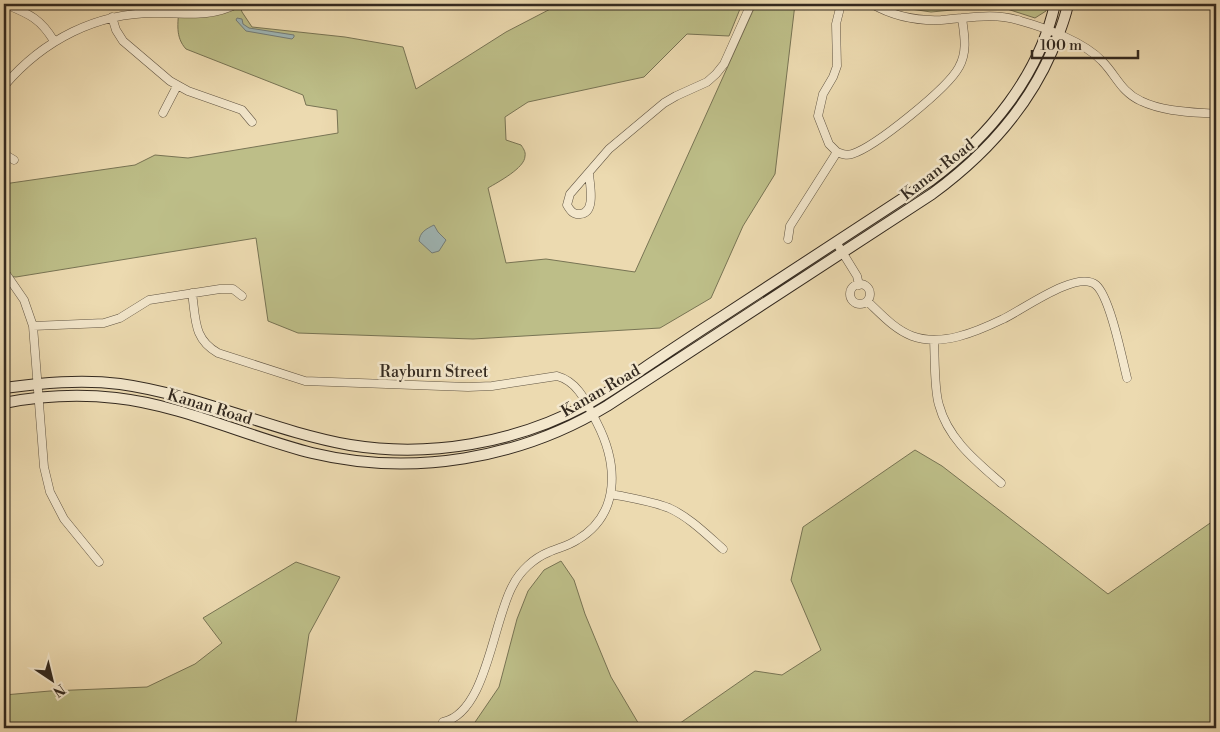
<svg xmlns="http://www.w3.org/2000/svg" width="1220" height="732" viewBox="0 0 1220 732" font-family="'Libre Bodoni',serif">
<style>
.green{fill:#bdbe88;stroke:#787454}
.water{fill:#9fb7b7;stroke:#747e7a}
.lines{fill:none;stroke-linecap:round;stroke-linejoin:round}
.street-casing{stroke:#615543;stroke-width:9}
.secondary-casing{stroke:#33291f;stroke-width:12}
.street{stroke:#f3e7cc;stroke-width:8}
.secondary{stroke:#f3e7cc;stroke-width:10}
.labels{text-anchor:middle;stroke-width:5;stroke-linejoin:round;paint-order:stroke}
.street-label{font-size:16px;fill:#33291f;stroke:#f3e7cc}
</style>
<rect width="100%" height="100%" fill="#ecdab0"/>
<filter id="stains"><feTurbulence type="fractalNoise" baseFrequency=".004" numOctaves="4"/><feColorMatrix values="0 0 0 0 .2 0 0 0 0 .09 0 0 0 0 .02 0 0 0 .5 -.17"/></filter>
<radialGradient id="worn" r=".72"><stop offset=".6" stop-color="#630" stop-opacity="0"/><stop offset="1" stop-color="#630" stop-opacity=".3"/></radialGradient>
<path class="green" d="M 133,4 L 239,4 L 242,12 L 252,27 L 345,37 L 403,47 L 416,89 L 506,32 L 560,4 L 742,4 L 729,36 L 687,34 L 644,77 L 528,102 L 505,117 L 506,140 L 521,145 C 523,148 526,152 525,156 C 525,168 498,182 488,188 L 506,263 L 546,259 L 635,272 L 756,4 L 795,4 L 775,174 L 743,226 L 711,298 L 660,328 L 473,339 L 298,333 L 268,321 L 256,238 L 16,277 L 4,276 L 4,184 L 135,165 L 155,155 L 188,158 L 338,133 L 337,110 L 306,105 L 303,95 L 186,49 C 175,37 178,23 179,8 L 135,9 Z
M 890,4 L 889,4 L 1048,4 L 1046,11 L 1035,18 L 1004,8 L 984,7 L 931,12 L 904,8 Z
M 915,450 L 942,466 L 1108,594 L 1216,519 L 1216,728 L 673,728 L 755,671 L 782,675 L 821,650 L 791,580 L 803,527 Z
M 561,561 L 574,580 L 585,614 L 611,677 L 640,726 L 647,728 L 471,728 L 499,687 L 517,619 L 528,591 L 544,570 Z
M 296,562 L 340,577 L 309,634 L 295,728 L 4,728 L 4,695 L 50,691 L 147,687 L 195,664 L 222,643 L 203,618 Z"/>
<path class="water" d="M 237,18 L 242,19 L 243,24 L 249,28 L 294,35 L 294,37 L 292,39 L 246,31 L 236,20 Z
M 434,225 L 438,232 L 446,240 L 439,251 L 432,253 L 419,241 C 420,232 426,229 434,225 Z"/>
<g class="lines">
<defs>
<path id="street" d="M 5,4 C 29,14 40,18 54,41
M 872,4 C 893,16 917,21 941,20 C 969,18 994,12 1021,21 C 1046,28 1084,42 1102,61 C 1116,75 1121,92 1141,101 C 1164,112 1192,112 1216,114
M 112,17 L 116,30 L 123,41 L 170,81 L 188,91 L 242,110 L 252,122
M 4,86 C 43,40 97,12 158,13 C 188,13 209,18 237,4
M 163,113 L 177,86
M 837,152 C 842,154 846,156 852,154 C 875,147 948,88 959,67 C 968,51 964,34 962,18
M 4,154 L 14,160
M 589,174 C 590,186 596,213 580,214 C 573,215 570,210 567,205 L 570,194 L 609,149 L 664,103 L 676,96 L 707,82 L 716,74 L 724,64 L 751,4
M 788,239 L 790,226 L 837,152 L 829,144 L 818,116 L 823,94 L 833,77 L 837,66 L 836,24 L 841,4
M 836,242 L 857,276 L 859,285
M 4,271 L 24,300 L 33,326 L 44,467 L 50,492 L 64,519 L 99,562
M850 294a10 10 0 1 1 20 0a10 10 0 1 1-20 0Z
M 192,293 C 196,319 193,339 218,353 L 305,381 L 468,387 L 492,386 L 557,376 C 579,382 587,404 597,423 C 618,464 621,514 577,540 C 568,546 558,548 549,552 C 534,558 520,571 513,585 C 493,619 487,713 443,722
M 867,301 C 881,314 894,329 912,336 C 941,347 976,332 1003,319 C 1021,311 1077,269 1096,285 C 1110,297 1122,358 1127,378
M 33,326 L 104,323 L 120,318 L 149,300 L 220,289 L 233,289 L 242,296
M 934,340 C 935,358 934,389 939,405 C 948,439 976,461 1001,483
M 611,494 C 630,498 651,501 669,508 C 689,517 706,534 723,549"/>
<path id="secondary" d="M 4,388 C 42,383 81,379 120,384 C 199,395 272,431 350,445 C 430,458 515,443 586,405 C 611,391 635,374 659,358 C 680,344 701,330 723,316 C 792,271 861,226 931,180 C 989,137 1039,76 1055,4
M 4,403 C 40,396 80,394 116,398 C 181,405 248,437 312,453 C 412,477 520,459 607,406 L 932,194 C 984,156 1026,111 1052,51 C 1058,36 1065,20 1068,4"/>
</defs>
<use href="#street" class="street-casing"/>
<use href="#secondary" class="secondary-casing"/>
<use href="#street" class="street"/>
<use href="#secondary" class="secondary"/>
</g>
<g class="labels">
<g class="street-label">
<text transform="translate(937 169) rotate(-38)" y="6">Kanan Road</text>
<text x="434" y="377">Rayburn Street</text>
<text transform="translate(600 390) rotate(-30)" y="6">Kanan Road</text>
<text transform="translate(210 406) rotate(17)" y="6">Kanan Road</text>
</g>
</g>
<rect width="1220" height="732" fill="none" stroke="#ecdab0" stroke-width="20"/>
<rect x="5" y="5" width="1210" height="722" fill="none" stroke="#33291f" stroke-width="2.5"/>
<rect x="10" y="10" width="1200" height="712" fill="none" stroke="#33291f"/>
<g transform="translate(52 680) rotate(145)" stroke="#f3e7cc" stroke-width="4" paint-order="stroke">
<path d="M0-4L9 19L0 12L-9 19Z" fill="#33291f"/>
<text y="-8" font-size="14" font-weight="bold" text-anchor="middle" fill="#33291f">N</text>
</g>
<path d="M1032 50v8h106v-8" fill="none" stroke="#33291f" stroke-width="2.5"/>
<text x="1040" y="50" font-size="15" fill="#33291f" stroke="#f3e7cc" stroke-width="4" paint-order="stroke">100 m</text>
<rect width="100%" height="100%" filter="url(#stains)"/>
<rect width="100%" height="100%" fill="url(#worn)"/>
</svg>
